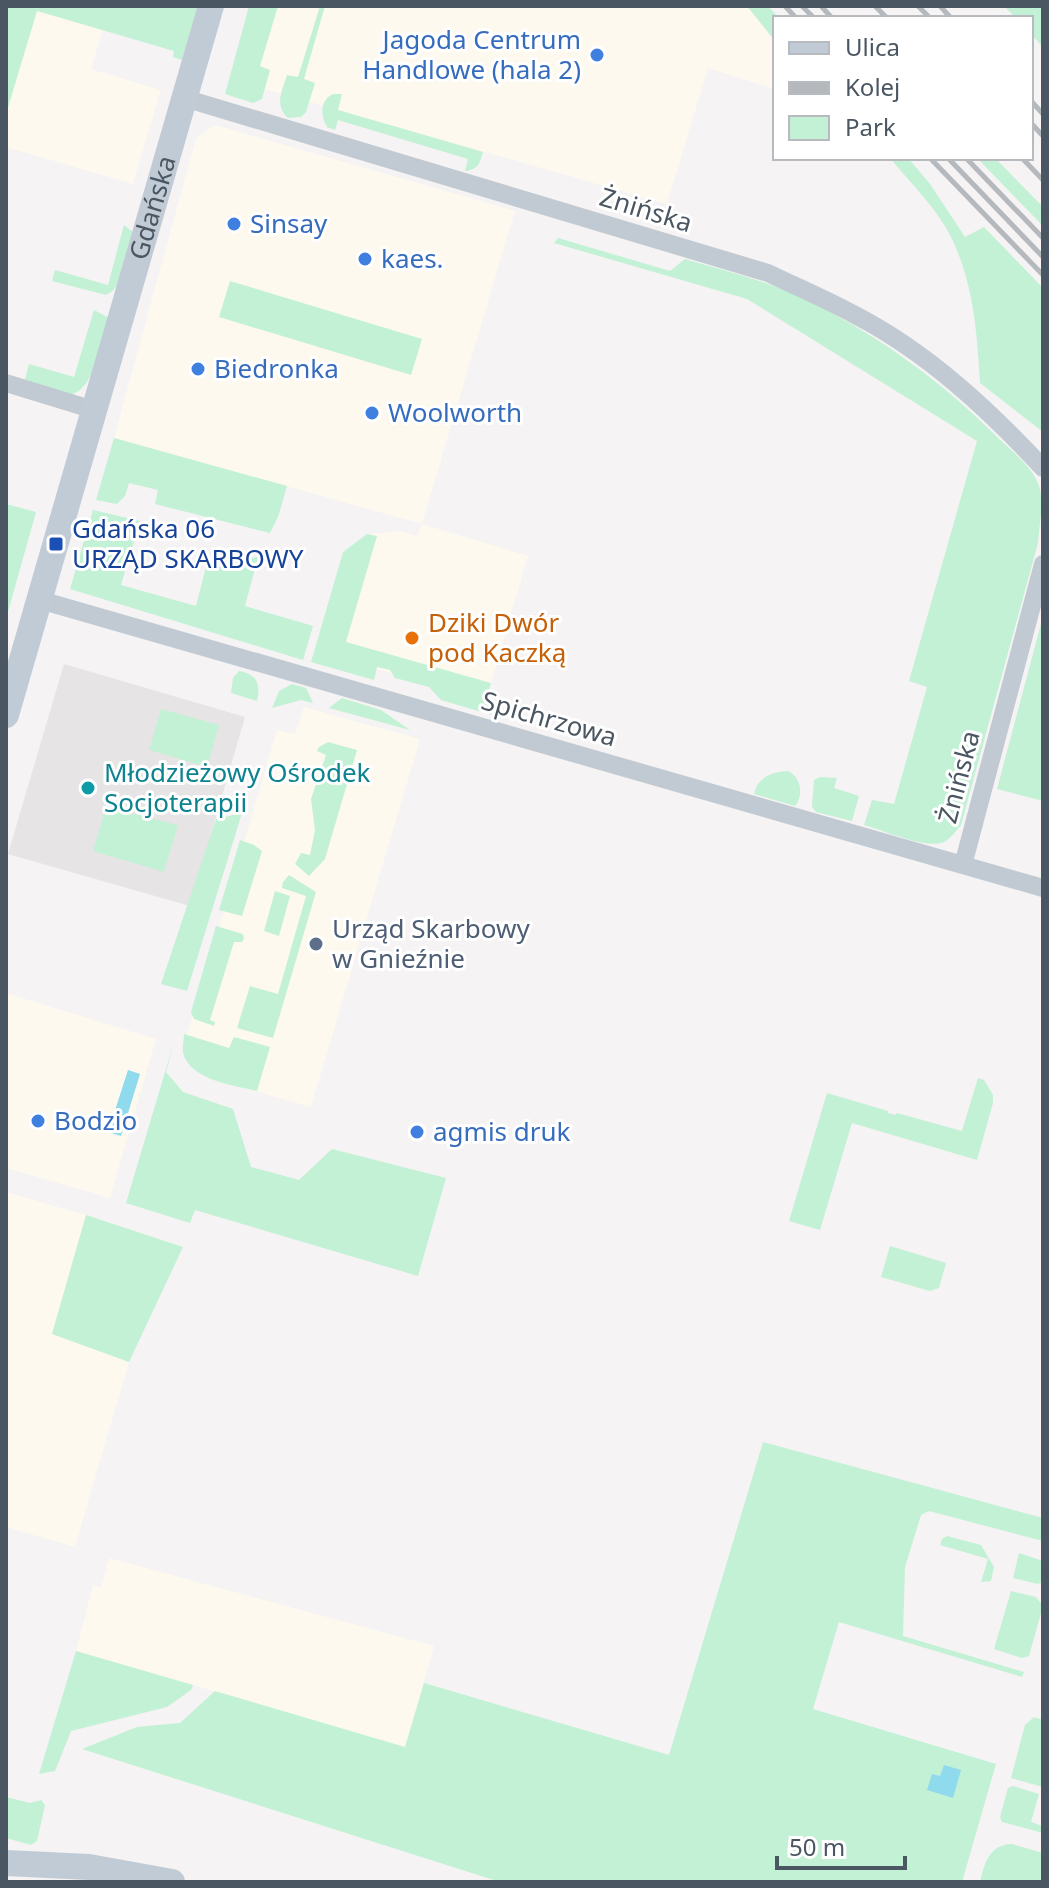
<svg xmlns="http://www.w3.org/2000/svg" width="1049" height="1888" viewBox="0 0 1049 1888" font-family="'Noto Sans',sans-serif">
<style>
.commercial{fill:#fdf9ef}
.education{fill:#e6e4e5}
.green{fill:#c3f1d5}
.water{fill:#90daee}
.lines{fill:none;stroke-linecap:round;stroke-linejoin:round}
.street{stroke:#c1cad2;stroke-width:18}
.secondary{stroke:#c1cbd6;stroke-width:26}
.rail{stroke:#b5b8bd;stroke-width:5}
.shop-dot{fill:#3f7fe0;stroke:#fff;stroke-width:3}
.transit-dot{fill:#1a4fb4;stroke:#fff;stroke-width:3}
.food-dot{fill:#e8710a;stroke:#fff;stroke-width:3}
.culture-dot{fill:#0f9aa8;stroke:#fff;stroke-width:3}
.service-dot{fill:#5c6f8a;stroke:#fff;stroke-width:3}
.labels{text-anchor:middle;stroke-width:6;stroke-linejoin:round;paint-order:stroke}
.shop-label{font-size:26px;fill:#366cbe;stroke:#fff;text-anchor:start}
.street-label{font-size:26px;fill:#4a5661;stroke:#fff}
.transit-label{font-size:26px;fill:#164399;stroke:#fff;text-anchor:start}
.food-label{font-size:26px;fill:#c56008;stroke:#fff;text-anchor:start}
.culture-label{font-size:26px;fill:#0d838f;stroke:#fff;text-anchor:start}
.service-label{font-size:26px;fill:#4e5e75;stroke:#fff;text-anchor:start}
</style>
<rect width="100%" height="100%" fill="#f5f3f3"/>
<path class="commercial" d="M 278,6 L 747,6 L 775,41 L 775,89 L 708,68 L 667,204 L 254,86 Z
M 37,11 L 103,30 L 91,69 L 161,90 L 133,184 L 6,147 L 6,114 Z
M 215,125 L 515,211 L 422,524 L 528,556 L 486,701 L 314,651 L 343,552 L 367,534 L 399,531 L 417,536 L 422,524 L 114,438 L 196,138 Z
M 304,707 L 420,739 L 311,1107 L 206,1077 L 190,1065 L 182,1052 L 277,730 L 295,734 Z
M 6,993 L 156,1039 L 110,1198 L 6,1168 Z
M 6,1192 L 86,1215 L 52,1334 L 129,1362 L 75,1547 L 6,1527 Z
M 109,1558 L 434,1646 L 405,1747 L 76,1651 L 93,1585 L 101,1587 Z"/>
<path class="education" d="M 64,664 L 245,717 L 190,906 L 8,854 Z"/>
<path class="green" d="M 6,6 L 198,6 L 182,60 L 173,57 L 174,51 L 37,11 L 6,114 Z
M 249,6 L 278,6 L 260,66 L 270,70 L 262,99 L 253,103 L 225,94 Z
M 320,6 L 325,6 L 304,79 L 315,83 L 306,112 L 301,117 L 288,118 C 274,105 282,91 287,75 L 298,77 Z
M 747,6 L 768,6 L 779,18 L 775,18 L 775,41 Z
M 1004,6 L 1043,6 L 1043,47 L 1031,34 L 1031,18 L 1016,18 Z
M 333,94 L 342,94 L 338,110 L 483,152 C 480,163 478,170 465,171 L 468,159 L 338,120 L 335,130 L 327,127 C 320,115 320,100 333,94 Z
M 890,158 L 908,158 L 930,184 L 965,237 L 984,227 L 1043,288 L 1043,432 L 980,383 C 977,330 973,274 945,226 C 930,202 908,180 890,158 Z
M 977,158 L 995,158 L 1043,207 L 1043,226 Z
M 124,225 L 133,232 C 128,250 125,287 106,295 L 52,281 L 55,270 L 108,285 Z
M 558,238 L 670,271 L 685,259 C 729,272 776,283 817,305 C 881,338 943,383 993,433 C 1008,448 1030,464 1038,483 C 1045,501 1039,525 1038,543 L 961,825 C 955,832 950,840 941,843 C 924,848 882,830 864,825 L 872,800 L 894,804 L 927,687 L 909,681 L 977,441 L 747,299 L 554,243 Z
M 230,281 L 422,339 L 411,375 L 219,317 Z
M 94,310 L 109,318 C 102,340 94,396 66,395 C 53,394 37,386 24,383 L 29,364 L 74,377 Z
M 114,438 L 287,486 L 278,517 L 270,533 L 155,504 L 158,490 L 129,483 L 125,496 L 117,504 L 96,500 Z
M 6,504 L 36,512 L 6,619 Z
M 93,510 L 140,521 L 121,585 L 196,606 L 207,563 L 258,557 L 245,606 L 313,626 L 303,660 L 70,589 Z
M 367,534 L 377,536 L 346,642 L 491,683 L 486,701 L 498,705 L 498,712 L 492,715 L 441,700 L 429,687 L 395,678 L 390,670 L 377,667 L 374,680 L 311,662 L 343,552 Z
M 1043,616 L 1043,801 L 997,789 Z
M 239,671 C 257,674 261,684 257,701 L 231,693 L 233,678 Z
M 292,684 L 306,688 L 313,703 L 301,700 L 272,708 L 279,691 Z
M 342,698 L 381,710 L 410,730 L 329,708 Z
M 161,709 L 219,725 L 207,767 L 149,750 Z
M 328,742 L 357,750 L 325,859 L 309,876 L 295,864 L 301,853 L 310,855 L 315,830 L 311,799 L 326,755 L 317,751 L 319,747 Z
M 788,771 C 801,777 804,795 795,806 L 754,794 C 758,777 771,772 788,771 Z
M 820,777 L 837,778 L 834,788 L 859,796 L 852,821 L 816,812 L 812,807 L 814,780 Z
M 106,807 L 178,825 L 164,872 L 93,851 Z
M 242,813 L 187,991 L 161,984 L 216,819 Z
M 240,840 L 254,845 L 262,851 L 242,916 L 219,910 Z
M 289,875 L 316,892 L 273,1038 L 237,1028 L 250,986 L 278,994 L 306,896 L 282,888 L 283,882 Z
M 275,891 L 290,896 L 279,936 L 264,931 Z
M 216,926 L 243,934 L 244,938 L 242,942 L 234,942 L 210,1020 L 215,1022 L 214,1026 L 194,1019 L 191,1012 Z
M 184,1034 L 229,1048 L 234,1037 L 270,1047 L 257,1091 C 234,1085 191,1081 183,1053 C 182,1048 184,1040 184,1034 Z
M 174,1042 L 166,1072 L 183,1092 L 233,1109 L 251,1167 L 299,1180 L 332,1149 L 446,1178 L 418,1276 L 195,1210 L 190,1223 L 126,1203 Z
M 978,1078 L 984,1080 L 993,1095 L 993,1103 L 977,1160 L 852,1123 L 820,1230 L 789,1221 L 827,1093 L 888,1111 L 888,1113 L 895,1115 L 897,1113 L 962,1131 Z
M 86,1215 L 183,1247 L 129,1362 L 52,1334 Z
M 890,1246 L 946,1263 L 939,1288 L 930,1291 L 881,1277 Z
M 763,1442 L 1043,1518 L 1043,1541 L 929,1511 L 921,1515 L 905,1567 L 903,1636 L 1024,1672 L 1022,1677 L 839,1622 L 813,1709 L 996,1764 L 962,1882 L 500,1882 L 82,1749 L 137,1727 L 180,1723 L 215,1691 L 405,1747 L 424,1683 L 669,1755 Z
M 947,1536 L 981,1545 L 994,1567 L 991,1581 L 981,1582 L 988,1559 L 940,1545 L 942,1539 Z
M 1019,1553 L 1043,1561 L 1043,1582 L 1038,1584 L 1013,1578 Z
M 1011,1591 L 1036,1597 L 1043,1606 L 1029,1656 L 1022,1658 L 994,1649 Z
M 76,1651 L 193,1685 L 191,1690 L 167,1707 L 71,1731 L 55,1771 L 39,1774 Z
M 1034,1717 L 1043,1720 L 1043,1787 L 1011,1778 L 1025,1725 Z
M 1013,1786 L 1039,1794 L 1031,1822 L 1043,1826 L 1043,1833 L 1002,1822 L 1000,1817 L 1008,1788 Z
M 6,1797 L 30,1803 L 41,1800 L 45,1805 L 37,1841 L 31,1845 L 6,1838 Z
M 1012,1844 L 1043,1853 L 1043,1882 L 980,1882 C 985,1862 989,1845 1012,1844 Z"/>
<path class="water" d="M 128,1070 L 140,1074 L 121,1136 L 108,1132 Z
M 944,1765 L 961,1770 L 953,1798 L 927,1790 L 932,1774 L 940,1776 Z"/>
<g class="lines">
<path class="street" d="M 184,98 L 768,273 C 797,287 828,300 857,316 C 928,353 989,410 1043,468
M 6,383 L 94,410
M 40,600 L 1043,888
M 963,865 L 1043,564"/>
<g class="secondary">
<path id="s1" d="M 6,715 L 211,6"/>
<path d="M 6,1863 L 89,1867 L 172,1882"/>
</g>
<path class="rail" d="M 785,6 L 796,18
M 802,6 L 814,18
M 821,6 L 832,18
M 875,6 L 887,18
M 918,6 L 930,18
M 940,6 L 951,18
M 1031,101 L 1043,114
M 1031,123 L 1043,136
M 930,158 L 1043,275
M 948,158 L 1043,257
M 966,158 L 1043,238
M 1022,158 L 1043,180"/>
</g>
<g class="shop-dot">
<circle cx="597" cy="55" r="8"/>
<circle cx="234" cy="224" r="8"/>
<circle cx="365" cy="259" r="8"/>
<circle cx="198" cy="369" r="8"/>
<circle cx="372" cy="413" r="8"/>
<circle cx="38" cy="1121" r="8"/>
<circle cx="417" cy="1132" r="8"/>
</g>
<rect class="transit-dot" x="48" y="536" width="16" height="16" rx="4"/>
<circle class="food-dot" cx="412" cy="638" r="8"/>
<circle class="culture-dot" cx="88" cy="788" r="8"/>
<circle class="service-dot" cx="316" cy="944" r="8"/>
<g class="labels">
<g class="shop-label">
<text x="581" y="49" text-anchor="end">Jagoda Centrum<tspan x="581" dy="30">Handlowe (hala 2)</tspan></text>
<text x="250" y="233">Sinsay</text>
<text x="381" y="268">kaes.</text>
<text x="214" y="378">Biedronka</text>
<text x="388" y="422">Woolworth</text>
<text x="54" y="1130">Bodzio</text>
<text x="433" y="1141">agmis druk</text>
</g>
<g class="street-label">
<text dy="9" stroke="none"><textPath href="#s1" startOffset="528">Gdańska</textPath></text>
<text transform="translate(646 210) rotate(17)" y="9">Żnińska</text>
<text transform="translate(549 719) rotate(16)" y="9">Spichrzowa</text>
<text transform="translate(959 777) rotate(-75)" y="9">Żnińska</text>
</g>
<g class="transit-label">
<text x="72" y="538">Gdańska 06<tspan x="72" dy="30">URZĄD SKARBOWY</tspan></text>
</g>
<g class="food-label">
<text x="428" y="632">Dziki Dwór<tspan x="428" dy="30">pod Kaczką</tspan></text>
</g>
<g class="culture-label">
<text x="104" y="782">Młodzieżowy Ośrodek<tspan x="104" dy="30">Socjoterapii</tspan></text>
</g>
<g class="service-label">
<text x="332" y="938">Urząd Skarbowy<tspan x="332" dy="30">w Gnieźnie</tspan></text>
</g>
</g>
<rect width="1049" height="1888" fill="none" stroke="#4a5661" stroke-width="16"/>
<rect x="773" y="16" width="260" height="144" fill="#ffffff" stroke="#b7bbc0" stroke-width="2"/>
<rect x="789" y="42" width="40" height="12" fill="#c1cbd6" stroke="#b7bbc0" stroke-width="2"/>
<text x="845" y="56" font-size="24" fill="#4a5661">Ulica</text>
<rect x="789" y="82" width="40" height="12" fill="#b5b8bd" stroke="#b7bbc0" stroke-width="2"/>
<text x="845" y="96" font-size="24" fill="#4a5661">Kolej</text>
<rect x="789" y="116" width="40" height="24" fill="#c3f1d5" stroke="#b7bbc0" stroke-width="2"/>
<text x="845" y="136" font-size="24" fill="#4a5661">Park</text>
<path d="M777 1856v12h128v-12" fill="none" stroke="#4a5661" stroke-width="4"/>
<text x="789" y="1856" font-size="24" fill="#4a5661" stroke="#ffffff" stroke-width="6" paint-order="stroke">50 m</text>
</svg>
